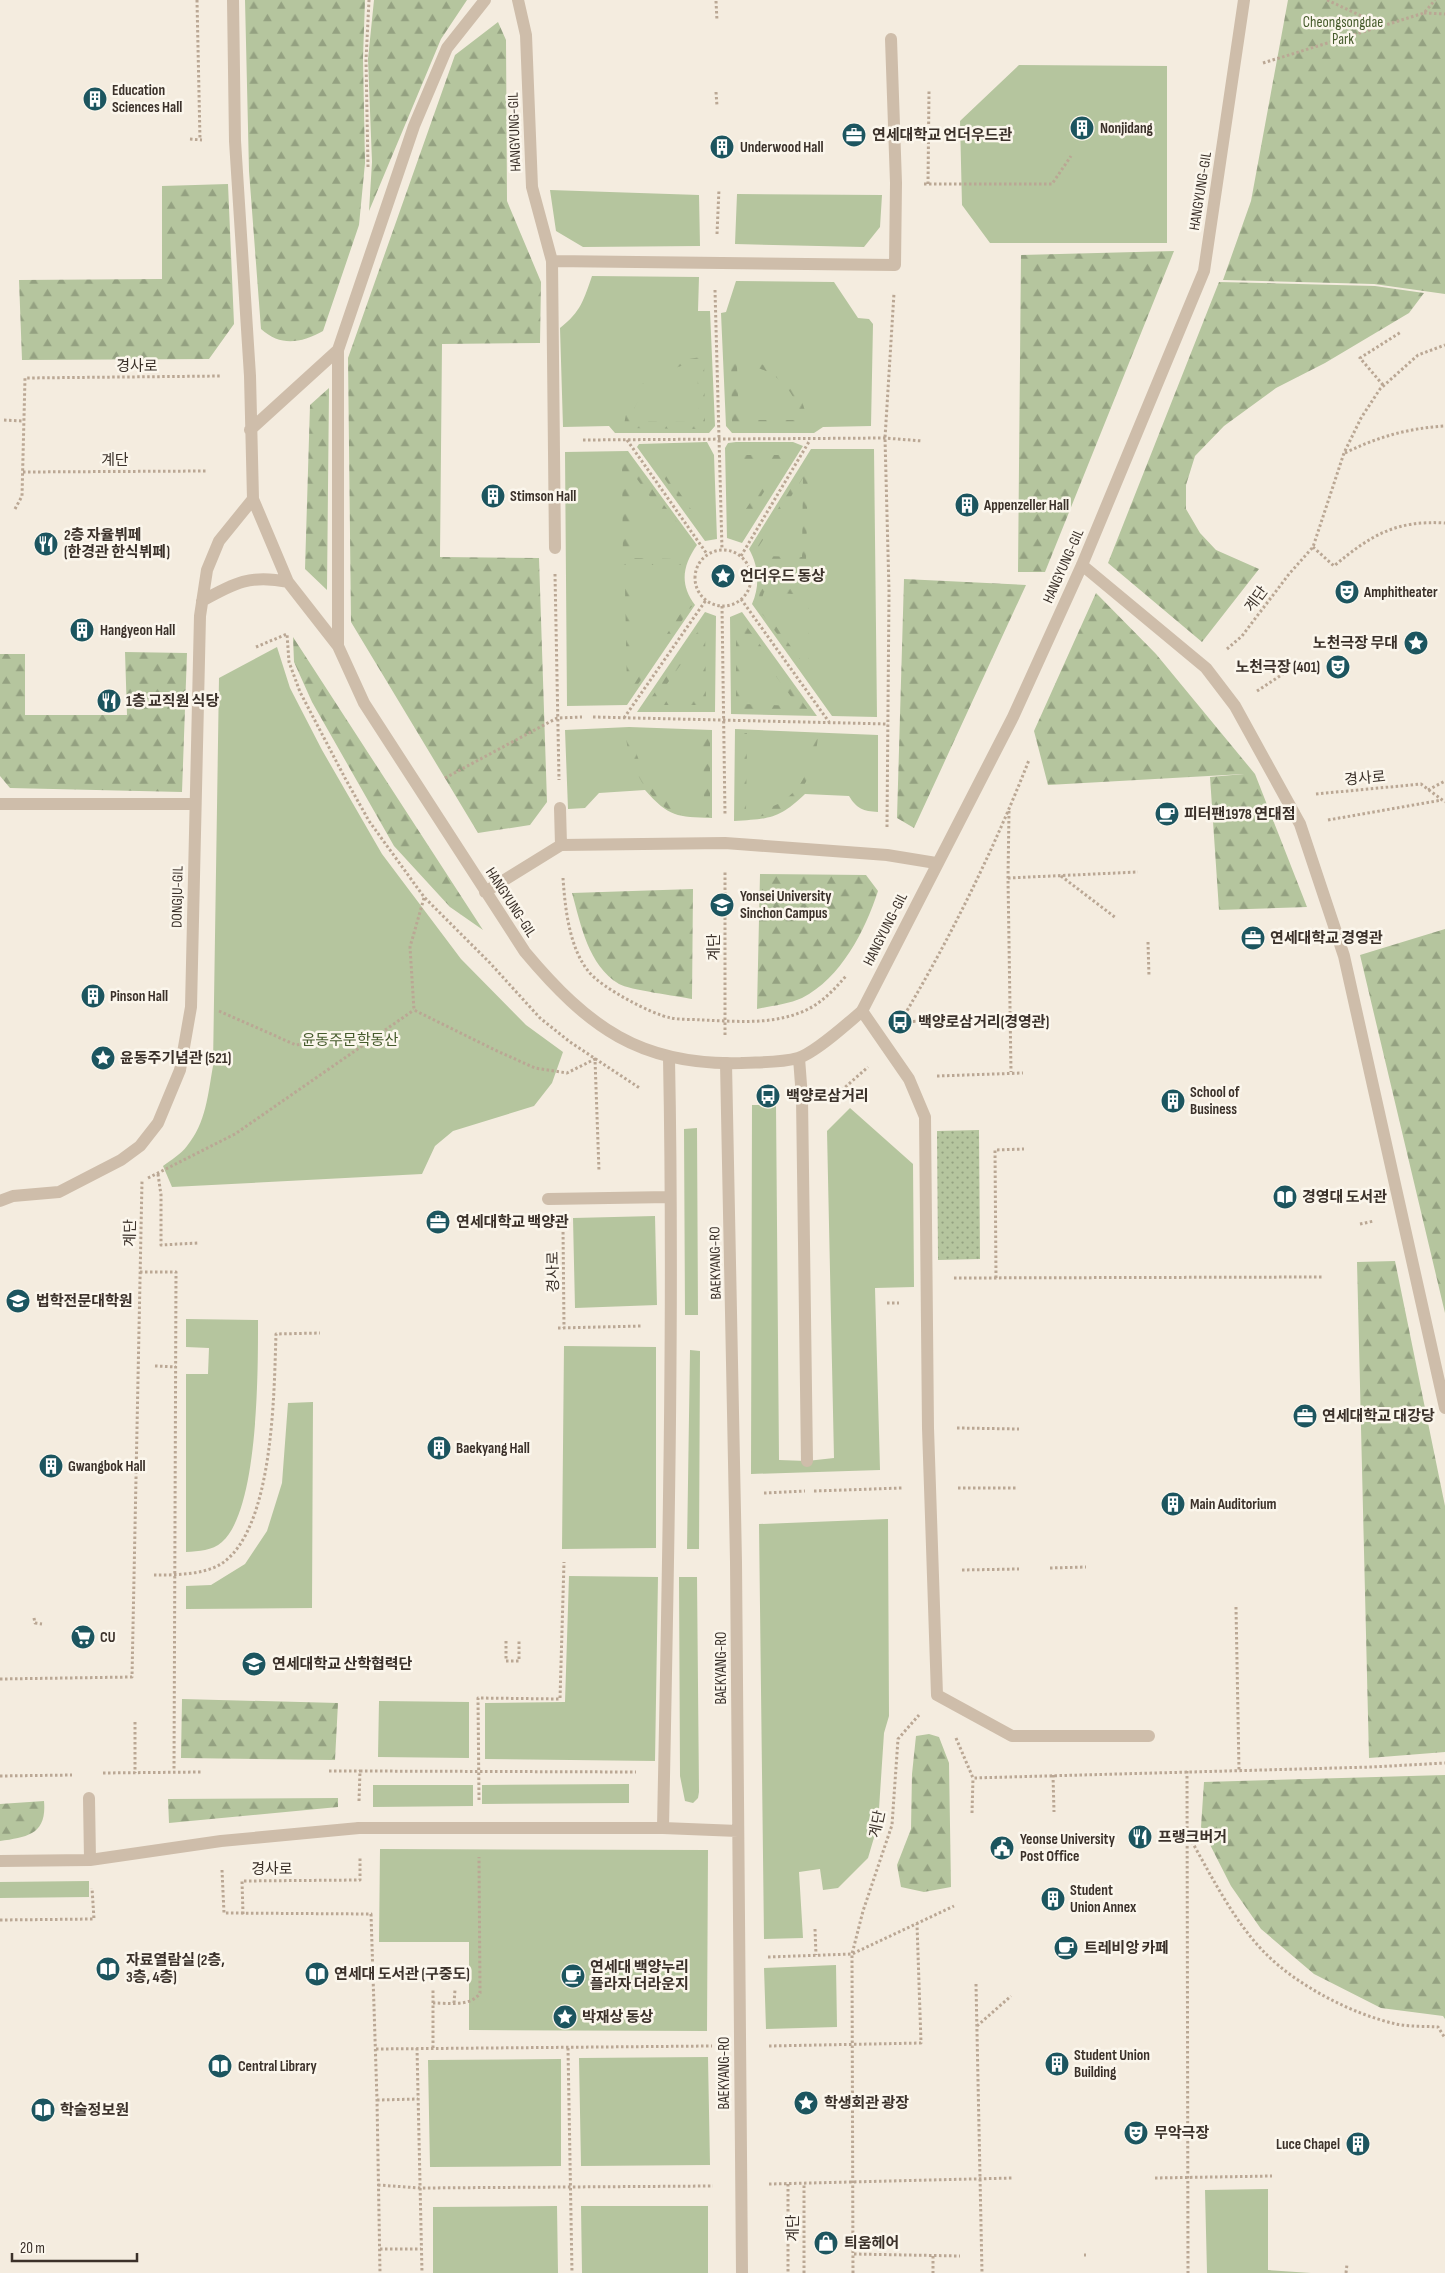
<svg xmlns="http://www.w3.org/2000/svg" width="1445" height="2273" viewBox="0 0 1445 2273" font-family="'Sofia Sans Condensed','Noto Sans KR',sans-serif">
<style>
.green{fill:#b5c59e}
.forest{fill:url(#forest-firs);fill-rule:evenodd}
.garden{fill:url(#garden-dots)}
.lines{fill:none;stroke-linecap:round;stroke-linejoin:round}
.path{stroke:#baa794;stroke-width:3;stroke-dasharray:2.5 2.5;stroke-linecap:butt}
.lane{stroke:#cebdaa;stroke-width:12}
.street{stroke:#cebdaa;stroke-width:12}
.labels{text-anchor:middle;stroke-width:5;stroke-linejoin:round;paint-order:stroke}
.park-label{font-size:15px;fill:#465b2c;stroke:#fbf6ec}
.poi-label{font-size:15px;font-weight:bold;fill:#3b312a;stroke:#fbf6ec;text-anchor:start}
.street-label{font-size:15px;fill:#3b312a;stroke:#fbf6ec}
</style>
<defs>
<pattern id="forest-firs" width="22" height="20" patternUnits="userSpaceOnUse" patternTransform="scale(1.25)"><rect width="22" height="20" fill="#b5c59e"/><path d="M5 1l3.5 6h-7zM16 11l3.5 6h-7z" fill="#94a181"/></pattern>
<pattern id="garden-dots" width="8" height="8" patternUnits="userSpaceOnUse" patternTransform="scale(1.25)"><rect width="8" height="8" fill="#b5c59e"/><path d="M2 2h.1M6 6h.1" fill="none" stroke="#94a181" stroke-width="1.8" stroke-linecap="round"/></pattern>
</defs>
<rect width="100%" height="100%" fill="#f4ecdf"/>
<path class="green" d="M 1019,65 L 1167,66 L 1167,243 L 990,243 L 962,205 L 960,121 Z
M 550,190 L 699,195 L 700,246 L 583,247 L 556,231 Z
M 737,194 L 882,195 L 880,227 L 864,247 L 735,244 Z
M 592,276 L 699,277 L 698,311 L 710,311 L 715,426 L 709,433 L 615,433 L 609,426 L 563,427 L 560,328 C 581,312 584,299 592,276 Z
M 736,281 L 834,282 L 858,318 L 869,319 L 873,324 L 871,426 L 823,427 L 814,433 L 732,433 L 726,426 L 721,313 L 726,312 Z
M 707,442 L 714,455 L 717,539 L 705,541 L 637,447 L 639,444 Z
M 736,442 L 793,442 L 803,446 L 742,543 L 727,538 L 725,448 L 728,443 Z
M 811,449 L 874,449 L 877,717 L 832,716 L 752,604 C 760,586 759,567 749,549 Z
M 628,451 L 697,545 C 683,565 679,584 695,605 L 627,705 L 567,706 L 565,452 Z
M 705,612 L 716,616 L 715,712 L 637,712 Z
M 742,612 L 817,716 L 731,714 L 730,617 Z
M 277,647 L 290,688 L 322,750 L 382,854 L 461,959 L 526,1025 L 563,1052 L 552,1083 L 534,1106 L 453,1131 L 435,1146 L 422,1174 L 172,1187 L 163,1166 C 171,1160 181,1154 187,1146 C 206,1123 208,1094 213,1066 L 219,678 Z
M 629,727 L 712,730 L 712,818 C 677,817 669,817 645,790 L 599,793 L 585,808 L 568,809 L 565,730 Z
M 735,729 L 878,735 L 878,812 C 863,811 857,809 849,796 L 805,794 C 779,819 769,819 734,821 Z
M 752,1105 L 776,1105 L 779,1460 L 807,1461 L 834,1458 L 827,1131 L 850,1108 L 913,1164 L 914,1287 L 875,1288 L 880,1470 L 751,1474 Z
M 697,1128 L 698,1315 L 685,1315 L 684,1129 Z
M 655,1216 L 657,1305 L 575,1308 L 573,1218 Z
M 186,1319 L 258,1320 C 258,1369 259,1509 222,1542 C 212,1551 199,1551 186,1552 L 186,1374 L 208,1374 L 209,1348 L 186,1347 Z
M 564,1346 L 656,1347 L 656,1548 L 562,1549 Z
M 690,1350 L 700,1351 L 699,1549 L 687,1549 Z
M 313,1402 L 312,1608 L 186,1609 L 186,1586 L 211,1585 L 245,1564 L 267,1531 L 282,1483 L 288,1403 Z
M 888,1519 L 889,1716 L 884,1733 L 878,1824 L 868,1858 L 838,1888 L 823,1890 L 820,1869 L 799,1872 L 803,1938 L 764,1939 L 759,1524 Z
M 569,1576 L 658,1577 L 655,1761 L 485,1759 L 485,1703 L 565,1702 Z
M 679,1577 L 697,1577 L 699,1792 L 698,1798 L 693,1803 L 685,1801 L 680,1776 Z
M 379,1701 L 469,1702 L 469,1758 L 378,1757 Z
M 629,1784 L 629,1803 L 482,1804 L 482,1785 Z
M 373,1785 L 473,1785 L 473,1806 L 373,1807 Z
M 380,1849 L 708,1850 L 707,2031 L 469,2030 L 469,1942 L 379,1942 Z
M 89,1881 L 89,1897 L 0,1898 L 0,1882 Z
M 836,1965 L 837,2027 L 766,2029 L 764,1968 Z
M 708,2057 L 710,2165 L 581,2166 L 579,2058 Z
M 561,2059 L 561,2166 L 430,2167 L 428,2060 Z
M 1268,2189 L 1268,2270 L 1311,2273 L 1207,2273 L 1205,2190 Z
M 557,2206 L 558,2273 L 433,2273 L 433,2207 Z
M 581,2206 L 708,2206 L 708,2273 L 582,2273 Z"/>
<path class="forest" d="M 245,0 L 365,0 L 363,58 L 365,163 L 359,225 L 323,331 C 301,343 281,347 261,329 L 249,171 Z
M 374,0 L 467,0 L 441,39 L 369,211 L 372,162 L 368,59 Z
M 1288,0 L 1445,0 L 1445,294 L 1374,284 L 1223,280 L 1251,201 Z
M 498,22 L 506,40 L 507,201 L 541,282 L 540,343 L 442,344 L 440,557 L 539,558 L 547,802 L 530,825 L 478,833 L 351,622 L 348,358 L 455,55 Z
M 228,184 L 234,324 L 209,359 L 22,360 L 19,280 L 162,279 L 162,186 Z
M 1174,251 L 1045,572 L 1018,572 L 1021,255 Z
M 1219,282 L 1375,286 L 1424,293 L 1409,313 L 1325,363 L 1276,388 L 1224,426 L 1195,456 L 1186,485 L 1186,509 L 1200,533 L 1216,550 L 1259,569 L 1202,642 L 1108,563 Z
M 704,357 L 705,429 L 624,428 C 627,384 663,360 704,357 ZM 690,363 L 697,363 L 699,422 L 630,421 C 638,390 659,372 690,363 Z
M 731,359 C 769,357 807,386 807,426 L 732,426 ZM 737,365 C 770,364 796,388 801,420 L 739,420 Z
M 329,388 L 327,590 L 305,569 L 310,405 Z
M 647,454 L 654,455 L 701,524 L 707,524 L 707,528 L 699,527 Z
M 740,455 L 787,455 L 745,522 L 740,518 L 779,459 L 740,459 Z
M 622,461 L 631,461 L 694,545 L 685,559 L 683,565 L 623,565 ZM 631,471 L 686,545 L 678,559 L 631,558 Z
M 808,470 L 806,562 L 765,561 L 755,552 L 755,546 L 796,480 L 802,472 ZM 803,478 L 802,557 L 762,556 L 758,551 L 759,546 Z
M 904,579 L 1026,585 L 914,828 L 897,818 Z
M 625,587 L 632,587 L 634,684 L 684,608 L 688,604 L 692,606 L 634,690 L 627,691 Z
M 760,588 L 813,589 L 812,677 L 809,677 L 755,604 L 759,598 ZM 764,592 L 808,595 L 808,670 L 760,604 Z
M 1096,593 L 1156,654 L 1255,774 L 1307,907 L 1219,910 L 1210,777 L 1244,774 L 1048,785 L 1034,731 Z
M 744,623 L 806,707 L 810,713 L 736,710 L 736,627 ZM 741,629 L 798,706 L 741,704 Z
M 705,626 L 706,705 L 646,705 L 701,627 ZM 701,637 L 701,700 L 655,701 L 700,637 Z
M 293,637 L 483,930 L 450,907 L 394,846 L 312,702 L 294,662 Z
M 125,652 L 187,653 L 182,792 L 10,788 L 0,776 L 0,654 L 25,654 L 25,715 L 127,715 Z
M 625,730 L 632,730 C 635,766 659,817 704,811 L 703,731 L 710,732 L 710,817 C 699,816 687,817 676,813 C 645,801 627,760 625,730 Z
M 740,733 L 747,733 L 747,740 L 746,811 C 779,812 803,791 811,759 C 813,752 813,744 814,736 L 818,736 C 815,770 801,809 763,816 C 756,817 747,817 740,817 Z
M 760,874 L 866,875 L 878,891 C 865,931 841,978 802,998 C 789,1004 771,1006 757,1009 Z
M 693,889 L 692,999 C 678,996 629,990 619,984 C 588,965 581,925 572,893 Z
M 1445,929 L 1445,1313 L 1360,955 Z
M 1395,1261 L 1445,1506 L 1445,1752 L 1369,1758 L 1357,1262 Z
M 182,1699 L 338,1703 L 335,1760 L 181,1758 Z
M 929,1734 L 939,1737 L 949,1763 L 951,1887 L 924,1892 L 901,1887 L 897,1865 L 911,1829 L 912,1774 L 916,1736 Z
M 1445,1775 L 1445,2019 L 1443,2016 L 1381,2008 L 1314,1974 L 1261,1929 L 1231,1886 L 1201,1827 L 1204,1782 Z
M 338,1798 L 338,1807 L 169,1823 L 168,1799 Z
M 44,1801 C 47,1834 28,1837 0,1841 L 0,1804 Z"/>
<path class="garden" d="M 979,1130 L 980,1259 L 938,1260 L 937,1131 Z"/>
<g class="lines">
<path class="path" d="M 197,0 L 200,140
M 1327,0 L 1381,25
M 716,1 L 717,21
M 1424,13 L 1445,14
M 1263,63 L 1424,13 L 1435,0
M 716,92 L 717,106
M 190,139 L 202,140
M 368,167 L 366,60 L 369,0
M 924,184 L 1052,184 L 1071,156
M 928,184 L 929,91
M 717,234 L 719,189
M 715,290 L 722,549
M 1383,385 L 1360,358 L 1401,332
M 4,420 L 23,421
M 583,440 L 885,438 L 922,441
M 627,440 L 707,554
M 1345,453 C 1377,437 1409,428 1445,426
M 23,472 L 206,471
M 15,509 L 22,496 L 25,378 L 222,376
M 1313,547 L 1334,566 C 1371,535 1396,520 1445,523
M695 578a28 28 0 1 1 56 0a28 28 0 1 1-56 0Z
M 741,556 L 810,440
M 555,574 L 559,780
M 741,599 L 829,722
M 722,606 L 725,815
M 256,647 L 287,634 L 289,662 L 300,692 L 345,778 L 369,821 L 424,897 L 490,963 L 540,1018 L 570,1042 L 641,1089
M 1227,649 L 1242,636 L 1289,574 L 1313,547 L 1344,453 L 1361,418 L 1380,389 L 1418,355 L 1445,345
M 1257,691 L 1286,672
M 593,717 L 888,724
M 624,718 L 706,600
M 445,778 L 557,718 L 582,717
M 1428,790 L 1445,781
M 1316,794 L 1421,784 L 1445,802
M 1009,811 L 1008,878 L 1011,1072
M 1328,820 L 1442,800
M 887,827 L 889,591 L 885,438 L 894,293
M 1061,876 L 1116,918
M 563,878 C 565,907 569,948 589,972 C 602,988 651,1014 671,1018 C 681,1020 692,1019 701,1020 C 734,1021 768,1025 799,1013 C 819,1006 833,991 846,976
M 1008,878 L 1138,872
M 424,898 L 410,947 L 414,1010 L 495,1050 L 535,1068 L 567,1073 L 595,1059 L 599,1171
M 1148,942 L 1149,977
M 219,1011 L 296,1045 L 343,1037 L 370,1039
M 902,1019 C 951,937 994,849 1029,760
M 903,1022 L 1000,1017
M 725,1035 L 725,872
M 937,1076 L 1023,1073
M 834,1097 L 868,1067
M 158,1174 L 161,1195 L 161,1245 L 198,1243
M 148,1178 L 235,1134 L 414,1010
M 1360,1224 L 1374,1221
M 563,1227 L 564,1328
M 140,1272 L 176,1272 L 174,1771
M 954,1278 L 1324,1277
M 996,1278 L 995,1150 L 1024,1149
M 887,1303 L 899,1303
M 558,1328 L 642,1326
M 155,1366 L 176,1367
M 957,1428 L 1019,1429
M 958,1488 L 1018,1488
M 814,1491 L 902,1488
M 764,1493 L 805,1491
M 1050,1568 L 1086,1567
M 962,1570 L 1019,1569
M 154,1575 C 176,1575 202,1575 221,1564 C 274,1530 274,1391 276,1334 L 320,1333
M 1236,1607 L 1239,1771
M 34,1618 L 35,1623 L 42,1624
M 506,1641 L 506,1661 L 519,1661 L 519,1641
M 0,1679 L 132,1677 L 142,1181
M 135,1722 L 135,1773
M 956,1738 L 973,1778 L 1372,1767 L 1445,1763
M 329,1771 L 360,1771
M 1187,1771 L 1188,2273
M 103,1773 L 202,1772
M 1053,1775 L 1054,1812
M 0,1776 L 72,1775
M 479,1800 L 478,1698 L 560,1699 L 564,1562
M 359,1801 L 360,1771 L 636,1772
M 972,1813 L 973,1778
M 1187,1833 C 1210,1873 1233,1921 1266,1954 C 1298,1986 1352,2014 1396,2024 C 1410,2027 1425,2026 1438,2027 L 1445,2038
M 222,1870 L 224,1913 L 371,1914 L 377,2100 L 380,2273
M 243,1914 L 242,1881 L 360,1880 L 360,1857
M 0,1920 L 94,1919 L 92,1888
M 815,1929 L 816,1955
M 768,1957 L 852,1954 L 954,1906
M 976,1984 L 982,2273
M 433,2003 C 448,2003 471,2007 480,1993 L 479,1857
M 454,2003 L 455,1990
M 977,2026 L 1011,1996
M 769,2046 L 921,2043 L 917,1924
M 417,2048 L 422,2273
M 433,2048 L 433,1990
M 568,2048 L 572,2273
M 376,2049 L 712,2046
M 377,2100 L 418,2099
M 1155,2178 L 1272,2176
M 769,2184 L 1012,2178
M 788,2184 L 788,2273
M 378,2185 L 420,2188 L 713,2186
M 380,2249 L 421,2249
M 854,2254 L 960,2256
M 1084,2255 L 1086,2255
M 933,2256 L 933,2273
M 804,2273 L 804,2184
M 853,2273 L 852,1954 L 863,1911 L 892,1825 L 898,1739 L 919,1715
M 1346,2273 L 1347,2264"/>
<path class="lane" d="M 233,0 L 235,141 L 250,376 L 253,499 L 288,582 L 338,646 L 364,703 L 525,952 C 588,1027 640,1066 741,1063 C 760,1062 780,1063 798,1058 C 815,1053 848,1023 862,1011 L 1013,717 L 1082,565 L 1204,271 L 1244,0
M 518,0 L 526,35 L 532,187 L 552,261 L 555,548
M 552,261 L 895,265 L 896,183 L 891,39
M 250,430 L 338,350
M 1082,565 L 1206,668 L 1235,706 L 1300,824 L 1344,956 L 1445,1408
M 202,601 C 234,583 251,574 288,582
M 338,646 L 338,350 L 414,126 L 447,48 L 485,0
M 0,804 L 195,804
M 560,808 L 561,845
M 485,892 L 561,845 L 725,843 L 887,855 L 936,863
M 799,1058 L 802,1098 L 807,1461
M 0,1201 L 13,1196 L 59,1192 L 121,1160 L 140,1146 L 158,1123 L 180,1070 L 191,1007 L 200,616 L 207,570 L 219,541 L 253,499
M 89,1798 L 90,1860
M 0,1861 L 90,1860 L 221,1841 L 359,1828"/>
<path class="street" d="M 862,1011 L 909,1079 L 925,1117 L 928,1428 L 937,1695 L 1012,1736 L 1149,1736
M 726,1063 L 736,1562 L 742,2273
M 548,1199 L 670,1197
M 359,1828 L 663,1828 L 738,1831
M 663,1828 C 668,1571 674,1314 669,1058"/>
</g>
<defs>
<symbol id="building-disc" viewBox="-11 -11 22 22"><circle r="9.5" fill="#1c555f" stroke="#fbf6ec"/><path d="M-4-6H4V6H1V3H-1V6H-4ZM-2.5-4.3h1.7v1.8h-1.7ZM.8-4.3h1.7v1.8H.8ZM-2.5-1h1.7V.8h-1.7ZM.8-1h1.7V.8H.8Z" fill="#fff"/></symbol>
<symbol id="office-disc" viewBox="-11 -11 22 22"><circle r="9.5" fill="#1c555f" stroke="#fbf6ec"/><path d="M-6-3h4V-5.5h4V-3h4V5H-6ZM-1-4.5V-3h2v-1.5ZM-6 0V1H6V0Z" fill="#fff"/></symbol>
<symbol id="restaurant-disc" viewBox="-11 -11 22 22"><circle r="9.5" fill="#1c555f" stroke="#fbf6ec"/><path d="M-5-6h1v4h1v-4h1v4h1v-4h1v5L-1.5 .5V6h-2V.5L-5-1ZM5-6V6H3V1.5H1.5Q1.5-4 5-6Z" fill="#fff"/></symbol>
<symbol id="sight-disc" viewBox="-11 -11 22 22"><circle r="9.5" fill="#1c555f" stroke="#fbf6ec"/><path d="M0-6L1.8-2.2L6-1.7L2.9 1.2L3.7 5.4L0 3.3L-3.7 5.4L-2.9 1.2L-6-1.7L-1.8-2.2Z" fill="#fff"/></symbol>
<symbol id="theatre-disc" viewBox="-11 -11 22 22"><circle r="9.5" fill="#1c555f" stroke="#fbf6ec"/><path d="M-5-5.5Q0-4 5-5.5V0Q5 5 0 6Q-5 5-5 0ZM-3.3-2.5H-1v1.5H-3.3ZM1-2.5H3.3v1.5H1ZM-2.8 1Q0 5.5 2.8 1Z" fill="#fff"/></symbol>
<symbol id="cafe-disc" viewBox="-11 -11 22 22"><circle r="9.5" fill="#1c555f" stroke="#fbf6ec"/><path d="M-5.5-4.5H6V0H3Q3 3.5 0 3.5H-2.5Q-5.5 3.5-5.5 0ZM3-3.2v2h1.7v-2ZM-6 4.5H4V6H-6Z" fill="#fff"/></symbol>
<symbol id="university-disc" viewBox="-11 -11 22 22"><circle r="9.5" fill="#1c555f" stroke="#fbf6ec"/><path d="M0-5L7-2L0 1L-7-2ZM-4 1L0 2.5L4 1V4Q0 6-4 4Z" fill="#fff"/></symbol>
<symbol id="bus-disc" viewBox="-11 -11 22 22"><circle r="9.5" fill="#1c555f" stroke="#fbf6ec"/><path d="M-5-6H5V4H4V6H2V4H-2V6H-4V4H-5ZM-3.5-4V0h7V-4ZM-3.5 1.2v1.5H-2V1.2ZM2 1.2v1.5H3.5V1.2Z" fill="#fff"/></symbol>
<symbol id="library-disc" viewBox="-11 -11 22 22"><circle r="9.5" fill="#1c555f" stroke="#fbf6ec"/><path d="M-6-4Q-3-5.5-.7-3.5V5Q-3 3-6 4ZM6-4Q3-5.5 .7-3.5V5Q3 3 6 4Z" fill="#fff"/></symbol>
<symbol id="supermarket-disc" viewBox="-11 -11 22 22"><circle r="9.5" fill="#1c555f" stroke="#fbf6ec"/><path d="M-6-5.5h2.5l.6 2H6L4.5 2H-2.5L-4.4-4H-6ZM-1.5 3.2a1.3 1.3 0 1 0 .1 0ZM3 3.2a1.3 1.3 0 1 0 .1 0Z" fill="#fff"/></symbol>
<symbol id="civic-disc" viewBox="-11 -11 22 22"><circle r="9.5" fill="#1c555f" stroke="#fbf6ec"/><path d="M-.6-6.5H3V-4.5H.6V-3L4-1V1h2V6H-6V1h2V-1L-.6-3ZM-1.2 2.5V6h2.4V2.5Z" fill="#fff"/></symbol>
<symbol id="shop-disc" viewBox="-11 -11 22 22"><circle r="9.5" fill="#1c555f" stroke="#fbf6ec"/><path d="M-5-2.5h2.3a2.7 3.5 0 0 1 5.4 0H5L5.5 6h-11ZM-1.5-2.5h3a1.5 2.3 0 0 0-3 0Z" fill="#fff"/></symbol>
</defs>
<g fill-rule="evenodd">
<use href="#building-disc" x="81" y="85" width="28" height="28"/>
<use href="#building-disc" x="1068" y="114" width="28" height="28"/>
<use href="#office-disc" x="840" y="121" width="28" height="28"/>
<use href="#building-disc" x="708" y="133" width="28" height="28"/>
<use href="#building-disc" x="479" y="482" width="28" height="28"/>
<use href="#building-disc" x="953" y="491" width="28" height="28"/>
<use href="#restaurant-disc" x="32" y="530" width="28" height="28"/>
<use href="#sight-disc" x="709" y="562" width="28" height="28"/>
<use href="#theatre-disc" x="1333" y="578" width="28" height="28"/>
<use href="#building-disc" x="68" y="616" width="28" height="28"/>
<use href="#sight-disc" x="1402" y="629" width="28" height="28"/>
<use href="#theatre-disc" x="1324" y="653" width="28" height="28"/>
<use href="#restaurant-disc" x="95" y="687" width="28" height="28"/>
<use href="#cafe-disc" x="1153" y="800" width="28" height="28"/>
<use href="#university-disc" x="708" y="891" width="28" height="28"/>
<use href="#office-disc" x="1239" y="924" width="28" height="28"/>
<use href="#building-disc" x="79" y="982" width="28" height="28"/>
<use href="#bus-disc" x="886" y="1008" width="28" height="28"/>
<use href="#sight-disc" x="89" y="1044" width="28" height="28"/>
<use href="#bus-disc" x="754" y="1082" width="28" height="28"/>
<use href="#building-disc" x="1159" y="1087" width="28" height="28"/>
<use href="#library-disc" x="1271" y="1183" width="28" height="28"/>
<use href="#office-disc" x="424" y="1208" width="28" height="28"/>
<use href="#university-disc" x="4" y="1287" width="28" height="28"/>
<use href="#office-disc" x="1291" y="1402" width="28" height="28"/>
<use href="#building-disc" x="425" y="1434" width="28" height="28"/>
<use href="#building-disc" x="37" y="1452" width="28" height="28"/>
<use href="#building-disc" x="1159" y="1490" width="28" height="28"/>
<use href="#supermarket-disc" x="69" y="1623" width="28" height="28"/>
<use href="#university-disc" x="240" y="1650" width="28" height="28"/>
<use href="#restaurant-disc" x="1126" y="1823" width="28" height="28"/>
<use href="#civic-disc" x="988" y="1834" width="28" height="28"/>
<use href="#building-disc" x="1039" y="1885" width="28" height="28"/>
<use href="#cafe-disc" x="1052" y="1934" width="28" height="28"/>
<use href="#library-disc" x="94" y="1955" width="28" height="28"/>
<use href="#library-disc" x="303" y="1960" width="28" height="28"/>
<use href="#cafe-disc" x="559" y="1962" width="28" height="28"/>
<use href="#sight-disc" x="551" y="2003" width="28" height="28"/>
<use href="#building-disc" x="1043" y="2050" width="28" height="28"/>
<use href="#library-disc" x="206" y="2052" width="28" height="28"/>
<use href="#sight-disc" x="792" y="2089" width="28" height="28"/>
<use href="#library-disc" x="29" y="2096" width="28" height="28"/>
<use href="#theatre-disc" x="1122" y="2119" width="28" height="28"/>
<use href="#building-disc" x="1344" y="2130" width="28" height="28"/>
<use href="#shop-disc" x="812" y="2229" width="28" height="28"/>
</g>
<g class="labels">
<g class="park-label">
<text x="1343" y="27">Cheongsongdae<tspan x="1343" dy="17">Park</tspan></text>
<text x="350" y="1045">윤동주문학동산</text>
</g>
<g class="poi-label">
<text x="112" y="95">Education<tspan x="112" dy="17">Sciences Hall</tspan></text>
<text x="1100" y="133">Nonjidang</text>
<text x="872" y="140">연세대학교 언더우드관</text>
<text x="740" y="152">Underwood Hall</text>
<text x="510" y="501">Stimson Hall</text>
<text x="984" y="510">Appenzeller Hall</text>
<text x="64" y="540">2층 자율뷔페<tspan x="64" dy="17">(한경관 한식뷔페)</tspan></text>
<text x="740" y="581">언더우드 동상</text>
<text x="1364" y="597">Amphitheater</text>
<text x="100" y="635">Hangyeon Hall</text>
<text x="1398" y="648" text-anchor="end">노천극장 무대</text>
<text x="1320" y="672" text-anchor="end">노천극장 (401)</text>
<text x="126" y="706">1층 교직원 식당</text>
<text x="1184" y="819">피터팬1978 연대점</text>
<text x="740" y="901">Yonsei University<tspan x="740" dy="17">Sinchon Campus</tspan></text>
<text x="1270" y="943">연세대학교 경영관</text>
<text x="110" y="1001">Pinson Hall</text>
<text x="918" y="1027">백양로삼거리(경영관)</text>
<text x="120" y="1063">윤동주기념관 (521)</text>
<text x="1190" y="1097">School of<tspan x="1190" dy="17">Business</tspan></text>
<text x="786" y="1101">백양로삼거리</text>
<text x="1302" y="1202">경영대 도서관</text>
<text x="456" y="1227">연세대학교 백양관</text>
<text x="36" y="1306">법학전문대학원</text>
<text x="1322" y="1421">연세대학교 대강당</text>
<text x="456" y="1453">Baekyang Hall</text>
<text x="68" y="1471">Gwangbok Hall</text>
<text x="1190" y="1509">Main Auditorium</text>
<text x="100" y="1642">CU</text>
<text x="272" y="1669">연세대학교 산학협력단</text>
<text x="1158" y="1842">프랭크버거</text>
<text x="1020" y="1844">Yeonse University<tspan x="1020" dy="17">Post Office</tspan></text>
<text x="1070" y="1895">Student<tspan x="1070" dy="17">Union Annex</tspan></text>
<text x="1084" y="1953">트레비앙 카페</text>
<text x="126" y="1965">자료열람실 (2층,<tspan x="126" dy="17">3층, 4층)</tspan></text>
<text x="590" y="1972">연세대 백양누리<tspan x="590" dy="17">플라자 더라운지</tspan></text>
<text x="334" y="1979">연세대 도서관 (구중도)</text>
<text x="582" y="2022">박재상 동상</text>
<text x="1074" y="2060">Student Union<tspan x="1074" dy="17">Building</tspan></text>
<text x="238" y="2071">Central Library</text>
<text x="824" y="2108">학생회관 광장</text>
<text x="60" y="2115">학술정보원</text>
<text x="1154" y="2138">무악극장</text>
<text x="1340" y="2149" text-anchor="end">Luce Chapel</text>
<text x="844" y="2248">틔움헤어</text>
</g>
<g class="street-label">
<text transform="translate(514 132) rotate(-92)" y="5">HANGYUNG-GIL</text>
<text transform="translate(1200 191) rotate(-81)" y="5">HANGYUNG-GIL</text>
<text x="137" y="371">경사로</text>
<text x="115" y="465">계단</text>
<text transform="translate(1063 566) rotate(-66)" y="5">HANGYUNG-GIL</text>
<text transform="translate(1256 599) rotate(-53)" y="5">계단</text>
<text transform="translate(1365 778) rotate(-5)" y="5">경사로</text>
<text transform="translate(177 897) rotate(-89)" y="5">DONGJU-GIL</text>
<text transform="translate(511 902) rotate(57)" y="5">HANGYUNG-GIL</text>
<text transform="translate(885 929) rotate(-63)" y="5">HANGYUNG-GIL</text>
<text transform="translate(714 947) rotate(-90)" y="5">계단</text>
<text transform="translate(130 1233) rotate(-89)" y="5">계단</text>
<text transform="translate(715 1263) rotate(-91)" y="5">BAEKYANG-RO</text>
<text transform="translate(553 1272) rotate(-91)" y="5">경사로</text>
<text transform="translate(721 1668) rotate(-90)" y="5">BAEKYANG-RO</text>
<text transform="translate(877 1824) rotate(-78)" y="5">계단</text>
<text x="272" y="1874">경사로</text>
<text transform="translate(724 2073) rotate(-90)" y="5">BAEKYANG-RO</text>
<text transform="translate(793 2228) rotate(-90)" y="5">계단</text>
</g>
</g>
<path d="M12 2253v8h125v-8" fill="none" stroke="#3b312a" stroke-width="2.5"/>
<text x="20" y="2253" font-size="15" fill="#3b312a" stroke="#fbf6ec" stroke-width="4" paint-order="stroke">20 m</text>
</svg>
